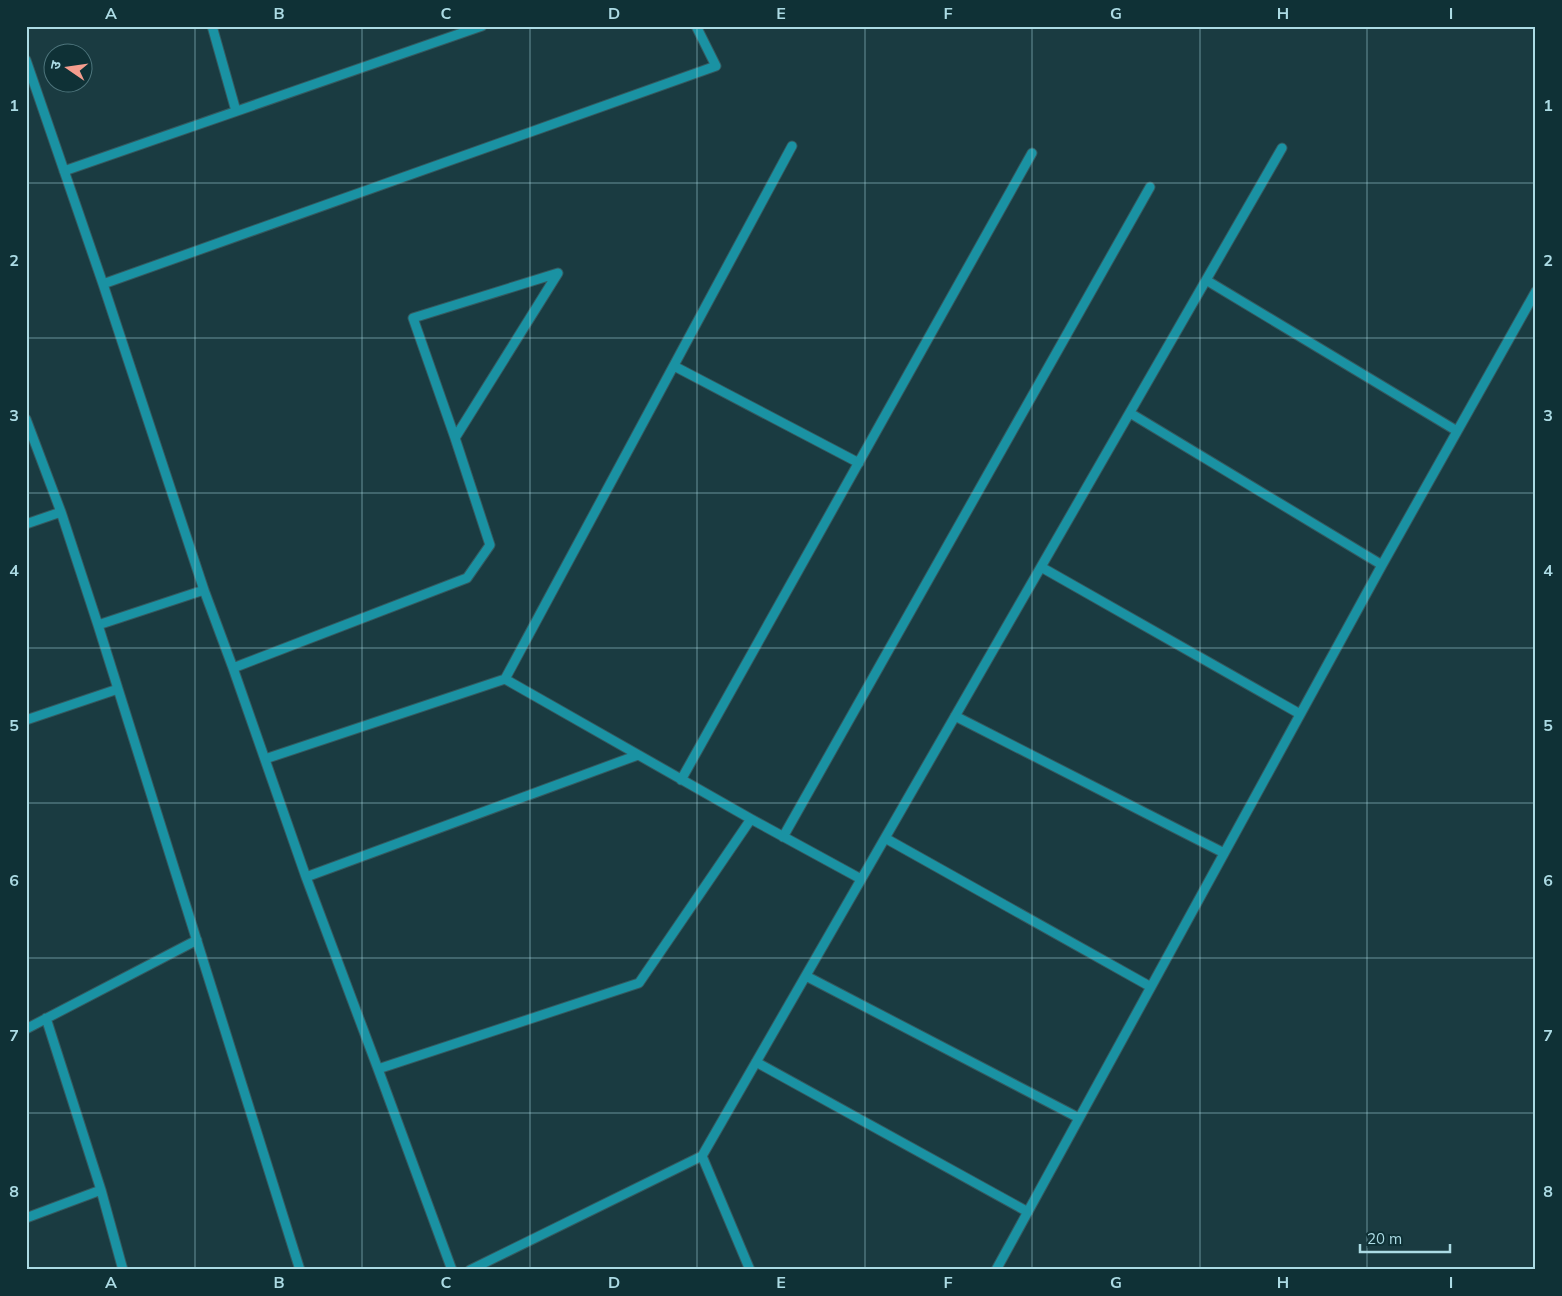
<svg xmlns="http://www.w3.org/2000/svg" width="1562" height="1296" viewBox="0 0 1562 1296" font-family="Mulish,'Noto Sans Devanagari',sans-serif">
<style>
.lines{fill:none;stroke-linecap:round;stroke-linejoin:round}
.minor-casing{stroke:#345a60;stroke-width:11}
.minor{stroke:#1a92a3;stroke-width:9}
.grid{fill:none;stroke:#acdbe4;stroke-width:1;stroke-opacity:0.55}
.neatline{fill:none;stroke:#acdbe4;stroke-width:2}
.grid-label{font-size:16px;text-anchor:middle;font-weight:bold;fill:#acdbe4}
</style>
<rect width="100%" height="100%" fill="#1a3b41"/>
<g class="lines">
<defs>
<path id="minor" d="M 212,26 L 236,111
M 26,60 L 103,284 L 204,590 L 233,668 L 306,877 L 378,1069 L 452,1270
M 64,171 L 482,26
M 1206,280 L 1457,431
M 103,284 L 716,66 L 696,26
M 674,366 L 859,463
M 1130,413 L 1382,565
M 26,419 L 61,512 L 98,625 L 300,1270
M 26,524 L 61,512
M 1041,567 L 1300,714
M 98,625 L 204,590
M 233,668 L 467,578 L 490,545 L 455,438 L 558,273 L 413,318 L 455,438
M 505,679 L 751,819 L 861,879
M 955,716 L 1224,853
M 26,720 L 118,689
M 265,759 L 505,679 L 792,146
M 681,780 L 1032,153
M 783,837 L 1150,187
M 885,838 L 1151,987
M 306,877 L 638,755
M 806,976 L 1079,1118
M 46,1018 L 101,1190 L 123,1270
M 26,1029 L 197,940
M 756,1062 L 1028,1212
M 378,1069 L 639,983 L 751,819
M 702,1156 L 750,1270
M 26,1218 L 101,1190
M 470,1270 L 702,1156 L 1282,148
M 996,1270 L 1382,565 L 1536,291"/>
</defs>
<use href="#minor" class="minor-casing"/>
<use href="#minor" class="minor"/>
</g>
<path class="grid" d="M 195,26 L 195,1270M 362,26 L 362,1270M 530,26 L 530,1270M 697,26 L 697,1270M 865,26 L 865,1270M 1032,26 L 1032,1270M 1200,26 L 1200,1270M 1367,26 L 1367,1270M 26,183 L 1536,183M 26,338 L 1536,338M 26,493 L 1536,493M 26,648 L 1536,648M 26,803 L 1536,803M 26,958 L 1536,958M 26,1113 L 1536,1113"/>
<rect width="1562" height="1296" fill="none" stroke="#0f3136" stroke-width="55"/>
<g transform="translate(68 68) rotate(283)"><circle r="24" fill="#0f3136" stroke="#4e757c"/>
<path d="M0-4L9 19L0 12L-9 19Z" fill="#f59d8e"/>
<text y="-8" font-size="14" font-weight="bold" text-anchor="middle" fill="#acdbe4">उ</text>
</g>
<path d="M1360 1244v8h90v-8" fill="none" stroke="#acdbe4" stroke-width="2.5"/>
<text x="1367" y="1244" font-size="15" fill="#acdbe4" stroke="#0f3136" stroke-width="4" paint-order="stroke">20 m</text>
<rect x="28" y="28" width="1506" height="1240" class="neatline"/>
<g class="grid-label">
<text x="111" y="19">A</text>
<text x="279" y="19">B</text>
<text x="446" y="19">C</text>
<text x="614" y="19">D</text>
<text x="781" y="19">E</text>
<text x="948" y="19">F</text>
<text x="1116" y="19">G</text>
<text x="1283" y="19">H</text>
<text x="1451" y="19">I</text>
<text x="14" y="111">1</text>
<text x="1548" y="111">1</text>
<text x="14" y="266">2</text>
<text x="1548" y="266">2</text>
<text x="14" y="421">3</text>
<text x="1548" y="421">3</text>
<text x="14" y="576">4</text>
<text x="1548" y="576">4</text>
<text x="14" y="731">5</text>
<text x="1548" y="731">5</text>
<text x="14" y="886">6</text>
<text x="1548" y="886">6</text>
<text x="14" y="1041">7</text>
<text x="1548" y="1041">7</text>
<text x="14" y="1197">8</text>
<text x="1548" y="1197">8</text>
<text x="111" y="1288">A</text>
<text x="279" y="1288">B</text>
<text x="446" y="1288">C</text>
<text x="614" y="1288">D</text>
<text x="781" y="1288">E</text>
<text x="948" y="1288">F</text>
<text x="1116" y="1288">G</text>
<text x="1283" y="1288">H</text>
<text x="1451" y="1288">I</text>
</g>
</svg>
